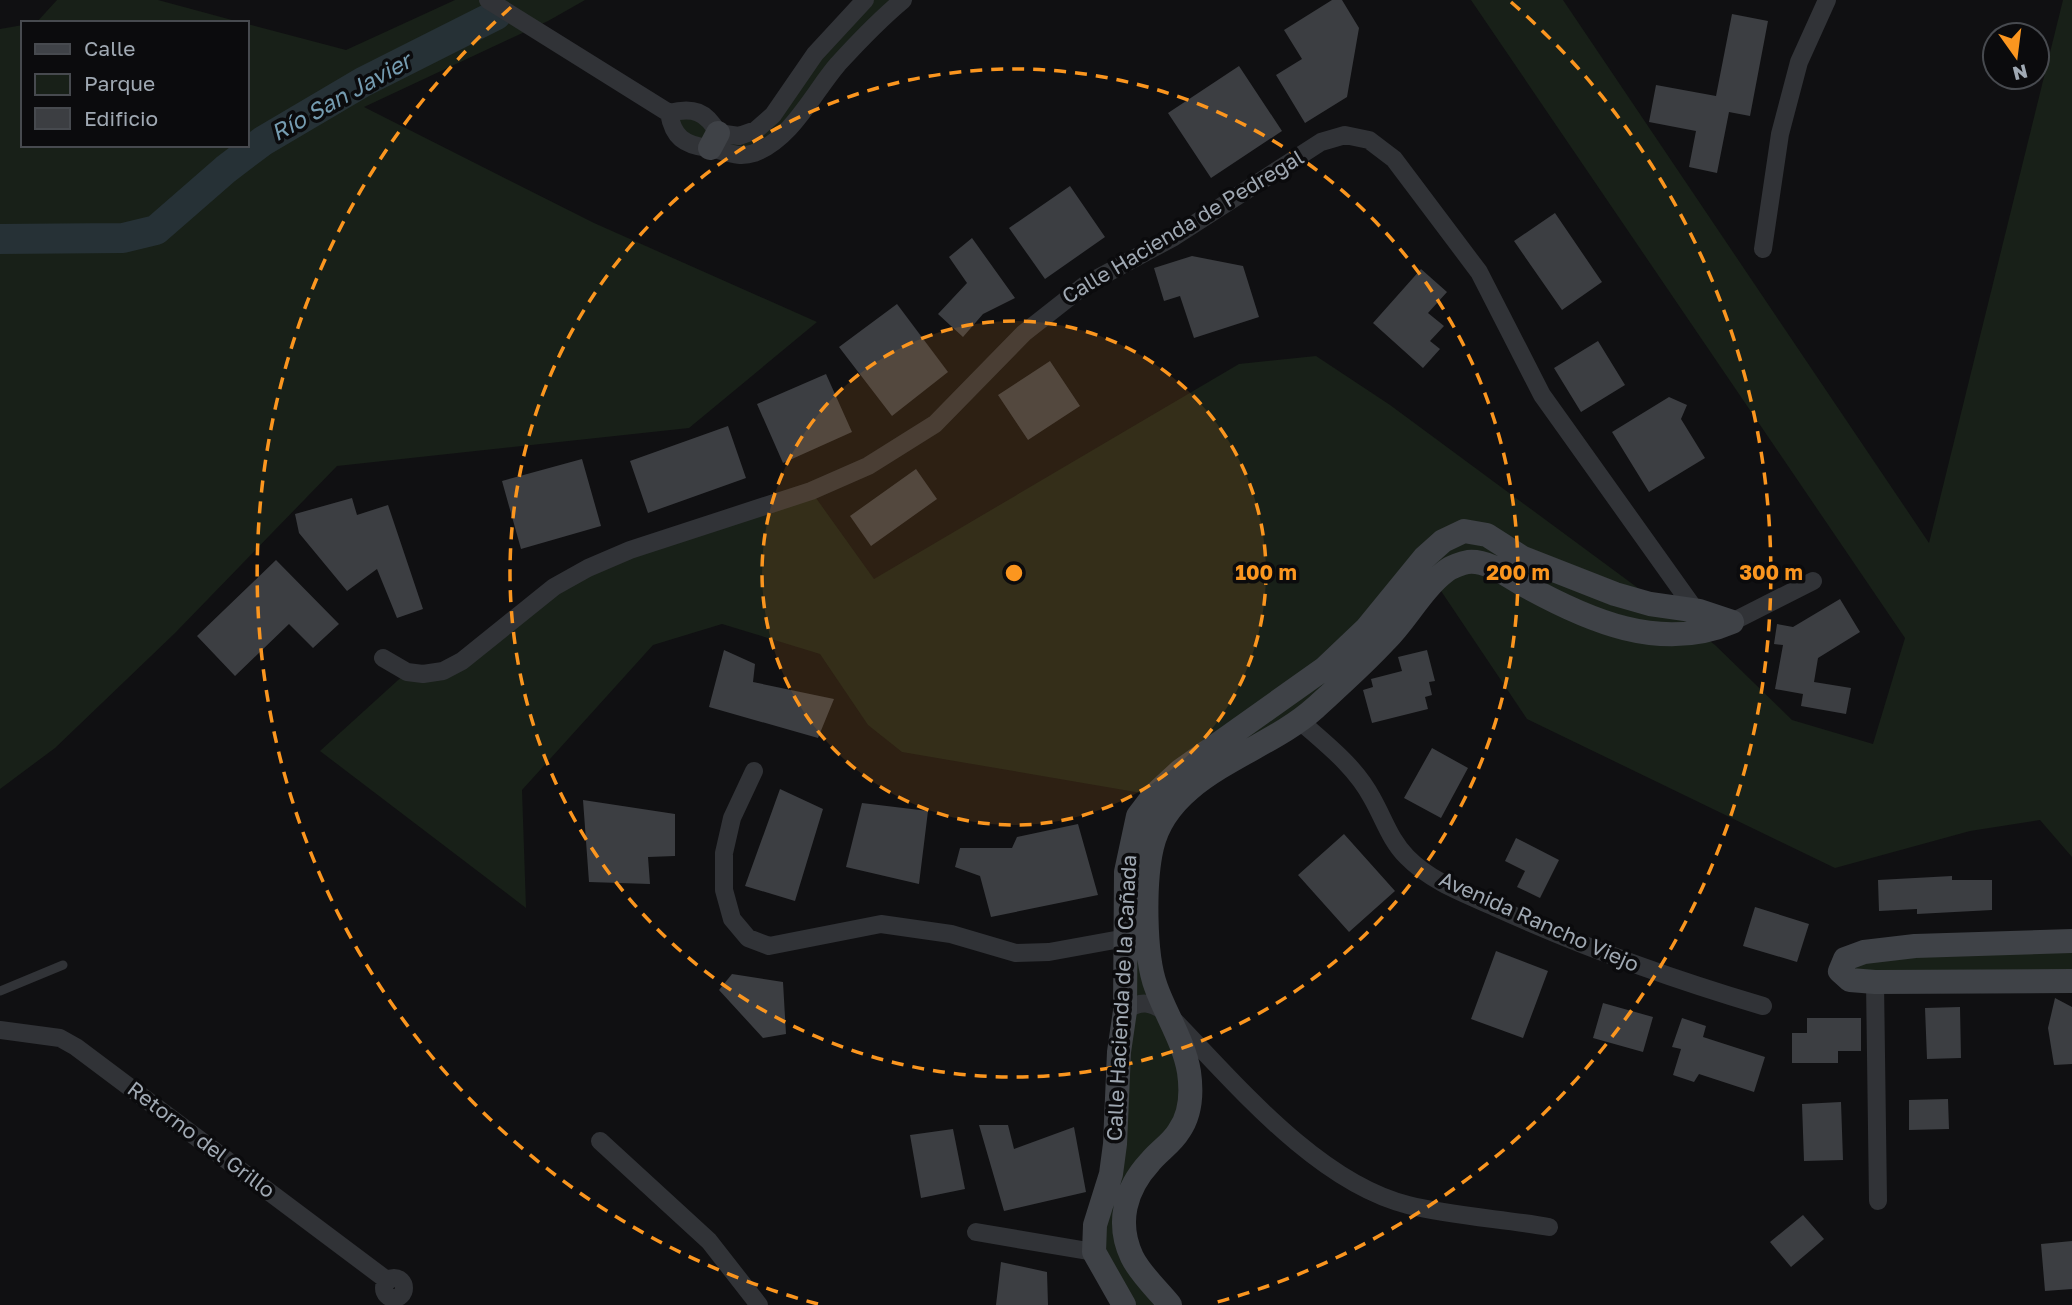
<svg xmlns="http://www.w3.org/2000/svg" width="2072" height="1305" viewBox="0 0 2072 1305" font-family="'Golos Text',sans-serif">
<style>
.green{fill:#182018}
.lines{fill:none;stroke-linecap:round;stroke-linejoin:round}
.river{stroke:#263136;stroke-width:30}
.building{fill:#3c3e42}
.lane{stroke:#313337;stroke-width:9}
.street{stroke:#313337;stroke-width:18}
.secondary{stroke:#3f4247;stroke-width:24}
.ring{fill:none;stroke:#fb961f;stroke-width:3.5;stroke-dasharray:12 9}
.labels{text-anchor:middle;stroke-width:7;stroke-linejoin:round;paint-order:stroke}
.street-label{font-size:21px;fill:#a0a9b3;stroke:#0b0b0d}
.water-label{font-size:23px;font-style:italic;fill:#759cb1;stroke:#0b0b0d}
.centre{fill:#fb961f;stroke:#0b0b0d;stroke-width:3.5}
.ring-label{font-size:21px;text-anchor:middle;font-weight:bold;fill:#fb961f;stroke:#0b0b0d;stroke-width:7;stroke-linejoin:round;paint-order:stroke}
</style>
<rect width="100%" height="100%" fill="#101012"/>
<path class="green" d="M 57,0 L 158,0 L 243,23 L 36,23 Z
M 455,0 L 585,0 L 548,21 L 364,107 L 594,223 L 817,322 L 689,428 L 337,466 L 175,633 L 55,748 L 0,789 L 0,29 L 23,25 L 23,145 L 247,145 L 247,24 L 346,50 Z
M 865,0 L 903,0 L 753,153 L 672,130 L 686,109 L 719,133 L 756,130 Z
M 1471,0 L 1563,0 L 1929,543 L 2063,0 L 2072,0 L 2072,857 L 2040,820 L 1970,831 L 1835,868 L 1527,719 L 1435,582 L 1387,640 L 1170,808 L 1149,911 L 1190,1092 L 1149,1162 L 1125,1231 L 1170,1305 L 1124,1305 L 1094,1252 L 1153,795 L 902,752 L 868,725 L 820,654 L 722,624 L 653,645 L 522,790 L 526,908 L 320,751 L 407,672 L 443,671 L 554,587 L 811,491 L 874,579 L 1239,364 L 1316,356 L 1390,405 L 1665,608 L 1720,626 L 1695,630 L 1715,645 L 1792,720 L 1873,744 L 1905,638 Z
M 2072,941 L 2072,981 L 1850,980 L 1845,959 Z"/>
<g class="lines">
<path class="river" d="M 0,239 L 123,238 L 156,230 L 226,169 L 263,141 L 363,82 L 496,15"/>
</g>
<path class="building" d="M 1332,0 L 1342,0 L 1359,28 L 1347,97 L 1305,123 L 1276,75 L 1302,59 L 1284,30 Z
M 1732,14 L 1768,21 L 1750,116 L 1729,112 L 1717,173 L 1689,167 L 1696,131 L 1649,122 L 1656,85 L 1716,96 Z
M 1239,66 L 1282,131 L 1211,178 L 1168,113 Z
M 1070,186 L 1105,237 L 1045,279 L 1009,228 Z
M 1555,213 L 1602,282 L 1562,310 L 1514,241 Z
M 972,238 L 1015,298 L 983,314 L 963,337 L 938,314 L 967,283 L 949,257 Z
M 1192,256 L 1243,266 L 1259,317 L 1194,338 L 1180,296 L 1164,301 L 1154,268 Z
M 1421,269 L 1447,292 L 1428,313 L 1444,326 L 1430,341 L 1440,349 L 1423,368 L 1373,323 Z
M 897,304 L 948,372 L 892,416 L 839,347 Z
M 1598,341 L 1625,385 L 1581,412 L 1554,368 Z
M 1050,361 L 1080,406 L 1028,440 L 998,395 Z
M 826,374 L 852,432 L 783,463 L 757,404 Z
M 1669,397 L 1687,405 L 1681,419 L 1705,458 L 1649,492 L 1612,432 Z
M 728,426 L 746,478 L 648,513 L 630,461 Z
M 582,459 L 601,526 L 521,549 L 502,481 Z
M 916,469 L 937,499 L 871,546 L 850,516 Z
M 352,498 L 357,515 L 388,505 L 423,609 L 397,618 L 377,569 L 347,591 L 299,533 L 295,514 Z
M 276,560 L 339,624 L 313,648 L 289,624 L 235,676 L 197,636 Z
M 1840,599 L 1860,632 L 1818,658 L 1814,682 L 1851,688 L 1846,714 L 1801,706 L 1803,694 L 1775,689 L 1783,645 L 1774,644 L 1777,624 L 1793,627 Z
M 724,650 L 755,664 L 753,682 L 834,699 L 818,738 L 709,707 Z
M 1427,650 L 1435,681 L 1429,682 L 1432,695 L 1425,697 L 1428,709 L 1372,723 L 1363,690 L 1373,687 L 1371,679 L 1402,671 L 1398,657 Z
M 1432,748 L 1468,768 L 1441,818 L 1404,798 Z
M 780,789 L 823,809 L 795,901 L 745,886 Z
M 583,800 L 675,814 L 675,856 L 648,857 L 650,884 L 589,882 Z
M 862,803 L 928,811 L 919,884 L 846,867 Z
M 1078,824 L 1098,895 L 991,917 L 980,876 L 955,867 L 960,848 L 1012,848 L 1017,837 Z
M 1344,834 L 1395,891 L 1349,932 L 1298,875 Z
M 1516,838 L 1559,860 L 1540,898 L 1517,887 L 1525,871 L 1505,861 Z
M 1952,876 L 1952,880 L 1992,880 L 1992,910 L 1917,914 L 1917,909 L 1879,911 L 1878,880 Z
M 1755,907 L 1809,924 L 1797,962 L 1743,946 Z
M 1496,951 L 1548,971 L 1523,1038 L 1471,1019 Z
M 732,974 L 783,982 L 786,1034 L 763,1038 L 719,990 Z
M 2055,998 L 2072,1007 L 2072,1064 L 2054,1065 L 2048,1028 Z
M 1603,1003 L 1653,1017 L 1643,1052 L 1593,1038 Z
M 1960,1007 L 1961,1058 L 1927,1059 L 1925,1008 Z
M 1682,1018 L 1706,1026 L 1703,1037 L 1765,1057 L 1754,1092 L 1699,1074 L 1694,1082 L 1673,1075 L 1681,1049 L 1672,1047 Z
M 1807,1018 L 1861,1018 L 1861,1051 L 1838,1051 L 1838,1063 L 1792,1063 L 1792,1033 L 1807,1033 Z
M 1948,1099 L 1949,1129 L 1909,1130 L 1909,1100 Z
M 1841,1102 L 1843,1160 L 1804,1161 L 1802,1104 Z
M 979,1125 L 1008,1125 L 1014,1149 L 1074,1127 L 1086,1192 L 1004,1211 Z
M 953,1129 L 965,1189 L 921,1198 L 910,1135 Z
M 1803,1215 L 1824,1239 L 1791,1267 L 1770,1242 Z
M 2072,1241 L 2072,1289 L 2045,1291 L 2041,1244 Z
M 1001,1262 L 1047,1272 L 1048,1305 L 996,1305 Z"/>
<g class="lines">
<path class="lane" d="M 0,991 L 63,965"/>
<path class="street" d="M 488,0 L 669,113
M 669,113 C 673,137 684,145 708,148 C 725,150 736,159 754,153 C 792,139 813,93 838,64 C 859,41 879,20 903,0
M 669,113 C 693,107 706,111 718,133 L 739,136 L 756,130 L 773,115 L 815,54 L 865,0
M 1763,249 L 1780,134 L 1799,62 L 1827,0
M 1732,622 L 1813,581
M 383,658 L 407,672 L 423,674 L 443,671 L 462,661 L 554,587 L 588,568 L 630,550 L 811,491 L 868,466 L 935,424 L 1024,333 L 1085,285 L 1174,237 L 1321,142 L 1345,135 L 1369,140 L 1394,159 L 1479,272 L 1542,395 L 1562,423 L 1701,618
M 1300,721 C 1327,745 1355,766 1372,798 C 1384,819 1390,840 1407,857 C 1431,882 1468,895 1499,909 C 1585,948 1672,979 1763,1006
M 754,771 L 732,818 L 724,853 L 724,890 L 732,919 L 748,938 L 769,946 L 881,924 L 951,934 L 1016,953 L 1049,952 L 1137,936
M 1875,982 L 1878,1201
M 1125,1011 C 1141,1000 1150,1002 1166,1012 C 1231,1078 1315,1182 1408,1205 C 1452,1216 1504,1219 1549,1227
M 0,1030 L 60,1038 L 76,1047 L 388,1281
M 600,1141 L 709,1241 L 759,1305
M 976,1232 L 1094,1252
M384 1288a10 10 0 1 1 20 0a10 10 0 1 1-20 0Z"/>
<path class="secondary" d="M 710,148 L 718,133
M 2072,941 L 1915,946 L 1864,952 L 1845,959 L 1840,971 L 1850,980 L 1875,982 L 2072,981
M 1124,1305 L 1094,1252 L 1095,1225 L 1111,1174 L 1115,1144 L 1119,1052 L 1125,1011 L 1126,872 L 1138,816 L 1154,795 L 1180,771 L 1325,668 L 1366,629 L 1424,558 L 1443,541 L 1464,531 L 1487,535 L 1523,558 L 1615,594 L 1650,604 L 1699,611 L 1732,622
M 1170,1305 C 1158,1290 1141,1275 1132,1257 C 1116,1223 1125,1189 1150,1162 C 1159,1151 1172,1143 1179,1131 C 1191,1114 1192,1093 1189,1072 C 1184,1042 1166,1015 1156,987 C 1144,955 1144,881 1152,847 C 1169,773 1264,754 1315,708 C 1339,686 1364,664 1386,640 C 1407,619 1422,589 1446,571 C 1451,567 1462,563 1468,562 C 1488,560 1508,576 1524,585 C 1587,620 1661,653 1732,622"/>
</g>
<circle cx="1014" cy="573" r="252" fill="#fb961f" fill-opacity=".12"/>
<g class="ring">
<circle cx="1014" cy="573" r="252"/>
<circle cx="1014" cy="573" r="504"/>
<path d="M818 1304A757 757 0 0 1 517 2M1511 2A757 757 0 0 1 1210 1304"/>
</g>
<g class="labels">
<g class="street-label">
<text transform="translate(1183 227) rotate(-31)" y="7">Calle Hacienda de Pedregal</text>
<text transform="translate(1539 922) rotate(24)" y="7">Avenida Rancho Viejo</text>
<text transform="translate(1122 998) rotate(-87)" y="7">Calle Hacienda de la Cañada</text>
<text transform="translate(201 1140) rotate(37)" y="7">Retorno del Grillo</text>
</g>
<g class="water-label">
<text transform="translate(341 97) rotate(-29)" y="8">Río San Javier</text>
</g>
</g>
<circle cx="1014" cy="573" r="10" class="centre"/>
<g class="ring-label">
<text x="1266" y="580">100 m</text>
<text x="1518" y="580">200 m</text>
<text x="1771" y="580">300 m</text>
</g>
<rect x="21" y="21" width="228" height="126" fill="#0b0b0d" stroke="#474a4f" stroke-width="2"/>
<rect x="35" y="44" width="35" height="10" fill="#3f4247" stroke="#474a4f" stroke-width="2"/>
<text x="84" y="56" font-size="21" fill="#a0a9b3">Calle</text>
<rect x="35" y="74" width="35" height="21" fill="#182018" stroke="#474a4f" stroke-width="2"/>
<text x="84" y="91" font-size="21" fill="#a0a9b3">Parque</text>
<rect x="35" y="108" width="35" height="21" fill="#3c3e42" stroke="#474a4f" stroke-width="2"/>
<text x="84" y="126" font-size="21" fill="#a0a9b3">Edificio</text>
<g transform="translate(2016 56) rotate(166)"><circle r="33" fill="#0b0b0d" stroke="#474a4f" stroke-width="2"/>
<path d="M0-5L12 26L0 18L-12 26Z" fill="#fb961f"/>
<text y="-10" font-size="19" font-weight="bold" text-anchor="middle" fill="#a0a9b3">N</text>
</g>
</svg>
